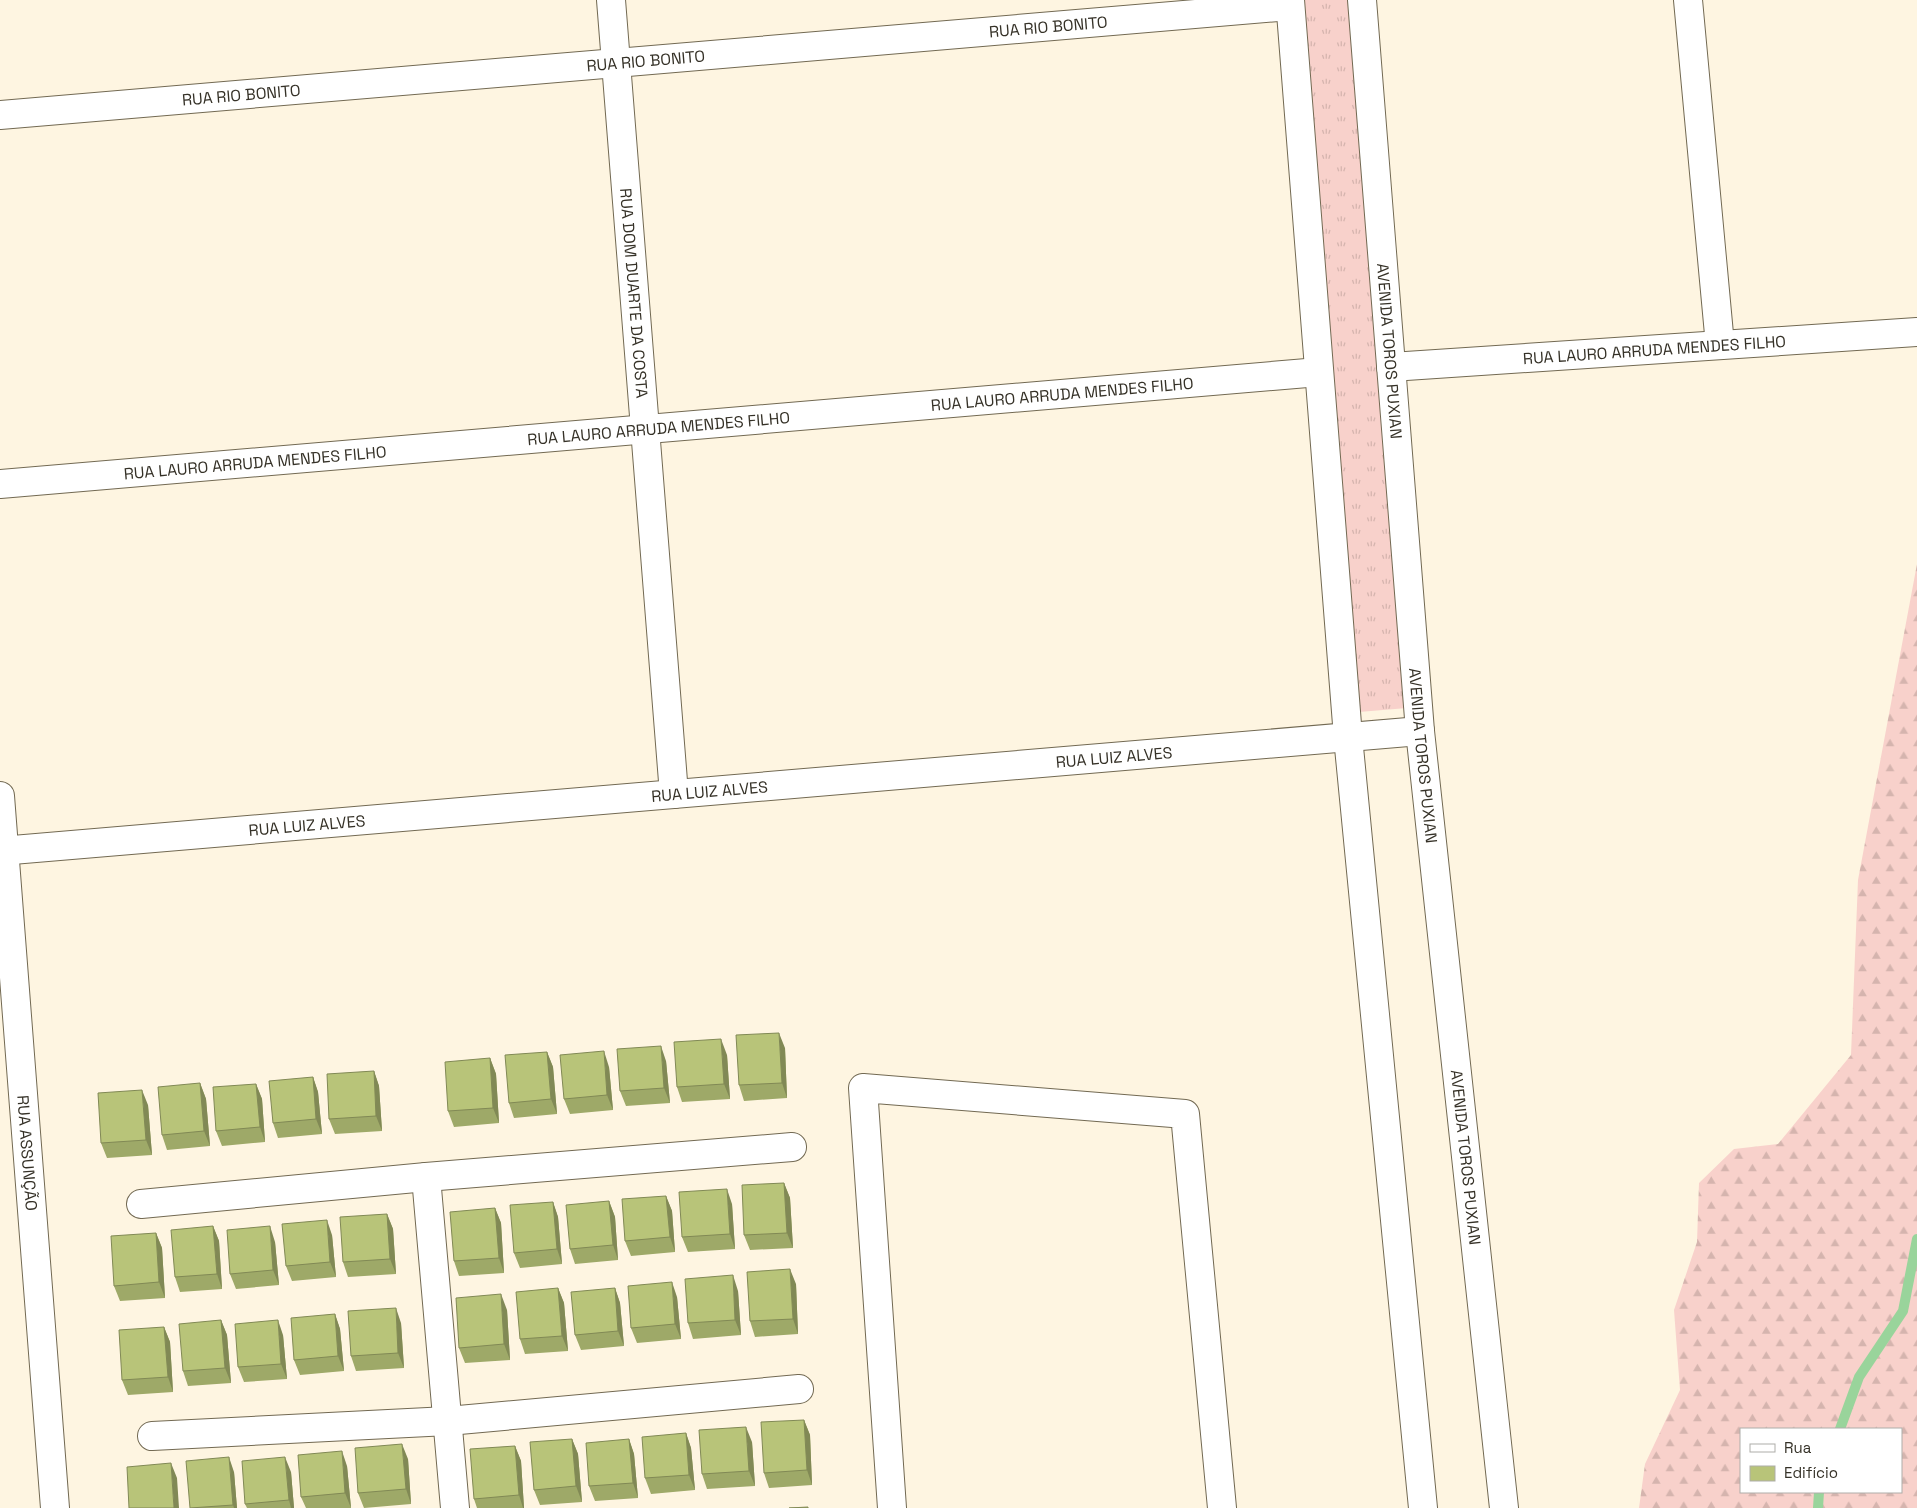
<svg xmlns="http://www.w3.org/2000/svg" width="1917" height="1508" viewBox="0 0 1917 1508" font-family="'Space Grotesk',sans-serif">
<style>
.grass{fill:url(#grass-tufts)}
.forest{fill:url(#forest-firs);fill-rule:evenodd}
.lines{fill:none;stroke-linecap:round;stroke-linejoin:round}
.stream{stroke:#99d49b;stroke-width:10}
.minor-casing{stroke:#726952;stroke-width:30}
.tertiary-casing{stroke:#726952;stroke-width:30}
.secondary-casing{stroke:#726952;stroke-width:30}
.minor{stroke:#fff;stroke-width:28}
.tertiary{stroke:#fff;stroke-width:28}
.secondary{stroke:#fff;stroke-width:28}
.wall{fill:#9ea968}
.shaded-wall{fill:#818955}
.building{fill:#b8c479;stroke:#818955}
.labels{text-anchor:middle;stroke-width:4;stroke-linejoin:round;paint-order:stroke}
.street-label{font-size:16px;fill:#353127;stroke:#fff}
</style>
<defs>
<pattern id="grass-tufts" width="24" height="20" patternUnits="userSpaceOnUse" patternTransform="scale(1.25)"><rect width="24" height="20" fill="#f8d1cb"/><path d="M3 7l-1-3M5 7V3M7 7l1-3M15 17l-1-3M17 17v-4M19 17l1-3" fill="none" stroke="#d5b4ae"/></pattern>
<pattern id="forest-firs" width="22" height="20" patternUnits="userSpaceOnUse" patternTransform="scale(1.25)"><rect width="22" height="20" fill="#f8d1cb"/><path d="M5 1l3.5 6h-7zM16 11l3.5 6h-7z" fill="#d5b4ae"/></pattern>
</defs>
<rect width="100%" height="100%" fill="#fef5e1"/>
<path class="grass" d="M 1298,0 L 1352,0 L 1407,708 L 1359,712 Z"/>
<path class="forest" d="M 1917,564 L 1917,1508 L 1639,1508 L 1645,1464 L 1680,1390 L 1674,1310 L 1697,1242 L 1699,1183 L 1734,1149 L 1778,1144 L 1851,1055 L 1858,880 ZM 1901,1429 L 1901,1492 L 1741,1492 L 1741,1429 Z"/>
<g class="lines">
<path class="stream" d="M 1840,1429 L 1859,1377 L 1903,1311 L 1917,1239
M 1818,1508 L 1819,1492"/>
<defs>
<g id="minor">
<path id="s1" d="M 611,0 L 674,794"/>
<path d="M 1688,0 L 1720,345"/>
<path id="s2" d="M 0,115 L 1290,6"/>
<path id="s3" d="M 1391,367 L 1917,332"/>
<path id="s4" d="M 0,484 L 1319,372"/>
<path id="s5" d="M 0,851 L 1420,731"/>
<path d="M 426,1177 L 455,1508"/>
<path d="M 141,1204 L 426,1177 L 792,1147"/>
<path d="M 152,1436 L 448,1421 L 799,1389"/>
<path d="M 892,1508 L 863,1088 L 1185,1114 L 1222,1508"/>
</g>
<g id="tertiary">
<path id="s6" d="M 0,796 L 55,1508"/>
</g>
<g id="secondary">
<path d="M 1290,0 L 1348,737 L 1423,1508"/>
<path id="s7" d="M 1362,0 L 1420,731 L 1504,1508"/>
</g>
</defs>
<use href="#minor" class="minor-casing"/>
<use href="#tertiary" class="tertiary-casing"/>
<use href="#secondary" class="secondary-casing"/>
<use href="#minor" class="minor"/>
<use href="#tertiary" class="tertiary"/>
<use href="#secondary" class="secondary"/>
</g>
<path class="wall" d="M 785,1048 L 787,1098 L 744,1101 L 739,1085 Z
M 547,1052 L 553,1067 L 557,1114 L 514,1118 L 509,1103 Z
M 727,1055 L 730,1099 L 682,1102 L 677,1087 Z
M 490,1058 L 496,1074 L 499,1123 L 454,1127 L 448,1111 Z
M 666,1061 L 670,1103 L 626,1106 L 620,1091 Z
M 609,1067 L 613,1110 L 570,1114 L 564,1099 Z
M 374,1071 L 379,1086 L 382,1131 L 335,1134 L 329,1119 Z
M 313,1077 L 318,1092 L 322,1134 L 278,1138 L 273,1123 Z
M 200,1083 L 206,1099 L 210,1146 L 167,1150 L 162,1135 Z
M 256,1084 L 262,1099 L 265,1142 L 222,1146 L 216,1131 Z
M 148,1105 L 152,1155 L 107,1158 L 101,1143 Z
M 784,1183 L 790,1198 L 793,1248 L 750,1250 L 744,1235 Z
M 666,1196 L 672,1211 L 675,1252 L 631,1256 L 625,1241 Z
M 609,1201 L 615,1217 L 618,1260 L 575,1264 L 570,1249 Z
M 553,1202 L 558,1217 L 562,1264 L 520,1268 L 514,1253 Z
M 732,1204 L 735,1249 L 688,1252 L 682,1237 Z
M 495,1208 L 501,1223 L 504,1273 L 459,1276 L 454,1261 Z
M 387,1214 L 393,1229 L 396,1274 L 348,1277 L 343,1262 Z
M 213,1226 L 219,1241 L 222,1289 L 180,1292 L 175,1277 Z
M 156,1233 L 162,1248 L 165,1298 L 120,1301 L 114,1286 Z
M 332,1235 L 336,1277 L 292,1281 L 286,1266 Z
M 275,1242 L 279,1285 L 236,1289 L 230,1274 Z
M 796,1284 L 798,1334 L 755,1337 L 750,1321 Z
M 558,1288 L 564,1303 L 568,1351 L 525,1354 L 520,1339 Z
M 615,1288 L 620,1303 L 624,1346 L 581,1350 L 575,1335 Z
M 738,1291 L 741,1335 L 693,1339 L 688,1323 Z
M 677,1297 L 681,1339 L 637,1343 L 631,1328 Z
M 507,1310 L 510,1360 L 465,1363 L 459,1348 Z
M 335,1314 L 340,1329 L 344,1371 L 300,1375 L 294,1360 Z
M 221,1320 L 227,1335 L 231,1383 L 188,1386 L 183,1371 Z
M 401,1323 L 404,1368 L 356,1371 L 351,1356 Z
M 164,1327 L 170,1342 L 173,1392 L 128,1395 L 122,1380 Z
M 283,1335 L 287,1379 L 244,1382 L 238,1367 Z
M 804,1420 L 810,1435 L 812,1485 L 769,1488 L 764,1473 Z
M 686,1433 L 691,1448 L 695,1490 L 651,1494 L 645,1478 Z
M 572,1439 L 578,1454 L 582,1502 L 540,1505 L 534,1490 Z
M 629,1439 L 634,1454 L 638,1498 L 595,1501 L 589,1486 Z
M 752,1442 L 755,1486 L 707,1489 L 702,1474 Z
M 515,1446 L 521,1461 L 524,1508 L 477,1508 L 474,1499 Z
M 408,1459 L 411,1504 L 364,1508 L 358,1493 Z
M 347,1466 L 351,1508 L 306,1508 L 301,1497 Z
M 234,1472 L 237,1508 L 190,1508 Z
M 291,1472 L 294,1508 L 247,1508 L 245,1504 Z"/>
<path class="shaded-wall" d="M 779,1033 L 785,1048 L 787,1098 L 782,1083 Z
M 721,1039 L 727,1055 L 730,1099 L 724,1084 Z
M 661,1046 L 666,1061 L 670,1103 L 664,1088 Z
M 604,1051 L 609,1067 L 613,1110 L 607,1095 Z
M 547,1052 L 553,1067 L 557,1114 L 551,1099 Z
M 490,1058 L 496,1074 L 499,1123 L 493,1108 Z
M 374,1071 L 379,1086 L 382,1131 L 376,1116 Z
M 313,1077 L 318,1092 L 322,1134 L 316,1119 Z
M 200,1083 L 206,1099 L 210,1146 L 204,1131 Z
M 256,1084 L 262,1099 L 265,1142 L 260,1127 Z
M 142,1090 L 148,1105 L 152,1155 L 146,1140 Z
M 784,1183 L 790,1198 L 793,1248 L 787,1233 Z
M 727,1189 L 732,1204 L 735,1249 L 730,1234 Z
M 666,1196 L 672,1211 L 675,1252 L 670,1237 Z
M 609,1201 L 615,1217 L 618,1260 L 613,1245 Z
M 553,1202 L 558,1217 L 562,1264 L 557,1249 Z
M 495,1208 L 501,1223 L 504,1273 L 499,1258 Z
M 387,1214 L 393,1229 L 396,1274 L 390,1259 Z
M 327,1220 L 332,1235 L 336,1277 L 330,1262 Z
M 213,1226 L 219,1241 L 222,1289 L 217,1274 Z
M 270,1226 L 275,1242 L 279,1285 L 273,1270 Z
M 156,1233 L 162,1248 L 165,1298 L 159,1282 Z
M 790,1269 L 796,1284 L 798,1334 L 793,1319 Z
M 733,1275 L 738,1291 L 741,1335 L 735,1320 Z
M 672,1282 L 677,1297 L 681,1339 L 675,1324 Z
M 558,1288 L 564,1303 L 568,1351 L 562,1336 Z
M 615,1288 L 620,1303 L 624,1346 L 618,1331 Z
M 501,1294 L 507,1310 L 510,1360 L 504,1344 Z
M 396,1308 L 401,1323 L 404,1368 L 398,1353 Z
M 335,1314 L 340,1329 L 344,1371 L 338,1356 Z
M 221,1320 L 227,1335 L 231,1383 L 225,1368 Z
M 278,1320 L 283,1335 L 287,1379 L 281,1364 Z
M 164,1327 L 170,1342 L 173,1392 L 168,1377 Z
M 804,1420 L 810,1435 L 812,1485 L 807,1470 Z
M 746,1427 L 752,1442 L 755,1486 L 749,1471 Z
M 686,1433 L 691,1448 L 695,1490 L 689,1475 Z
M 572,1439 L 578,1454 L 582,1502 L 576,1486 Z
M 629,1439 L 634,1454 L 638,1498 L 633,1483 Z
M 402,1444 L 408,1459 L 411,1504 L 406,1489 Z
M 515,1446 L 521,1461 L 524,1508 L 523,1508 L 519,1495 Z
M 342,1451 L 347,1466 L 351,1508 L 345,1493 Z
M 229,1457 L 234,1472 L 237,1508 L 234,1508 L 233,1505 Z
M 285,1457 L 291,1472 L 294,1508 L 291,1508 L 289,1500 Z
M 171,1463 L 177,1478 L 179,1508 L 174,1508 Z"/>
<path class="building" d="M 779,1033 L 782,1083 L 739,1085 L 736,1035 Z
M 721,1039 L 724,1084 L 677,1087 L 674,1042 Z
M 661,1046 L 664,1088 L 620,1091 L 617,1049 Z
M 604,1051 L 607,1095 L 564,1099 L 560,1055 Z
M 547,1052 L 551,1099 L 509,1103 L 505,1055 Z
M 490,1058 L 493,1108 L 448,1111 L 445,1062 Z
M 374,1071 L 376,1116 L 329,1119 L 327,1074 Z
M 313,1077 L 316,1119 L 273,1123 L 269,1081 Z
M 200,1083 L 204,1131 L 162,1135 L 158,1087 Z
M 256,1084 L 260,1127 L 216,1131 L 213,1087 Z
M 142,1090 L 146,1140 L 101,1143 L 98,1093 Z
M 784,1183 L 787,1233 L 744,1235 L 742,1185 Z
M 727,1189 L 730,1234 L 682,1237 L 679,1192 Z
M 666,1196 L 670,1237 L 625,1241 L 622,1199 Z
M 609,1201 L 613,1245 L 570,1249 L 566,1205 Z
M 553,1202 L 557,1249 L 514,1253 L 510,1205 Z
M 495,1208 L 499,1258 L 454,1261 L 450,1212 Z
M 387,1214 L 390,1259 L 343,1262 L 340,1217 Z
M 327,1220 L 330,1262 L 286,1266 L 282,1224 Z
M 213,1226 L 217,1274 L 175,1277 L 171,1230 Z
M 270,1226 L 273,1270 L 230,1274 L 227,1230 Z
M 156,1233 L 159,1282 L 114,1286 L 111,1236 Z
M 790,1269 L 793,1319 L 750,1321 L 747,1272 Z
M 733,1275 L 735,1320 L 688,1323 L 685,1279 Z
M 672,1282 L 675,1324 L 631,1328 L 628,1286 Z
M 558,1288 L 562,1336 L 520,1339 L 516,1292 Z
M 615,1288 L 618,1331 L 575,1335 L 571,1292 Z
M 501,1294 L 504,1344 L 459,1348 L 456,1298 Z
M 396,1308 L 398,1353 L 351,1356 L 348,1311 Z
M 335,1314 L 338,1356 L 294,1360 L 291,1318 Z
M 221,1320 L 225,1368 L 183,1371 L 179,1324 Z
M 278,1320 L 281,1364 L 238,1367 L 235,1324 Z
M 164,1327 L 168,1377 L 122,1380 L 119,1330 Z
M 804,1420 L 807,1470 L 764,1473 L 761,1422 Z
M 746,1427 L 749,1471 L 702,1474 L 699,1430 Z
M 686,1433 L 689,1475 L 645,1478 L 642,1437 Z
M 572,1439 L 576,1486 L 534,1490 L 530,1442 Z
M 629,1439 L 633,1483 L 589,1486 L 586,1443 Z
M 402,1444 L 406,1489 L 358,1493 L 355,1448 Z
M 515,1446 L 519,1495 L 474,1499 L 470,1449 Z
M 342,1451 L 345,1493 L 301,1497 L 298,1455 Z
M 229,1457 L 233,1505 L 190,1508 L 186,1461 Z
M 285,1457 L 289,1500 L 245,1504 L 242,1461 Z
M 171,1463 L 174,1508 L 129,1508 L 127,1467 Z
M 808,1507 L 808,1508 L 789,1508 Z"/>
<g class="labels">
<g class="street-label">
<text dy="6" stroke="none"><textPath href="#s2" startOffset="1052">RUA RIO BONITO</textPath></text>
<text dy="6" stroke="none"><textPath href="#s2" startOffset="648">RUA RIO BONITO</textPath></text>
<text dy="6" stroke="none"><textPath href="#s2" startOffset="242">RUA RIO BONITO</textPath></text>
<text dy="6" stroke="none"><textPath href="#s1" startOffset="294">RUA DOM DUARTE DA COSTA</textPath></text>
<text dy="6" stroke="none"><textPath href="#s3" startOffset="264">RUA LAURO ARRUDA MENDES FILHO</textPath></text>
<text dy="6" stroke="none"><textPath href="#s7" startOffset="352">AVENIDA TOROS PUXIAN</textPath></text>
<text dy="6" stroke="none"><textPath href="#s4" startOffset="1066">RUA LAURO ARRUDA MENDES FILHO</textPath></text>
<text dy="6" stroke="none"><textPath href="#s4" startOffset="661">RUA LAURO ARRUDA MENDES FILHO</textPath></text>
<text dy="6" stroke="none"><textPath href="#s4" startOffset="256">RUA LAURO ARRUDA MENDES FILHO</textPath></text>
<text dy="6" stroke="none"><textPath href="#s7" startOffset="758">AVENIDA TOROS PUXIAN</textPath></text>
<text dy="6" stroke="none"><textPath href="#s5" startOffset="1118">RUA LUIZ ALVES</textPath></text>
<text dy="6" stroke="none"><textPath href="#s5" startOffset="712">RUA LUIZ ALVES</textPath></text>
<text dy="6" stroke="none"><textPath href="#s5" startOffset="308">RUA LUIZ ALVES</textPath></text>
<text dy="6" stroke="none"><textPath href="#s6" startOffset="358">RUA ASSUNÇÃO</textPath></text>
<text dy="6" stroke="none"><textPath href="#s7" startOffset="1162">AVENIDA TOROS PUXIAN</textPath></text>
</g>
</g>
<rect x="1740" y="1428" width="162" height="65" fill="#ffffff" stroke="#aeada9"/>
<rect x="1750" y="1444" width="25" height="8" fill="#ffffff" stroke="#aeada9"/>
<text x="1784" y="1453" font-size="15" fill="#353127">Rua</text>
<rect x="1750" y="1466" width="25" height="15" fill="#b8c479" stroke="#aeada9"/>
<text x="1784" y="1478" font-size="15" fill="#353127">Edifício</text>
</svg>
